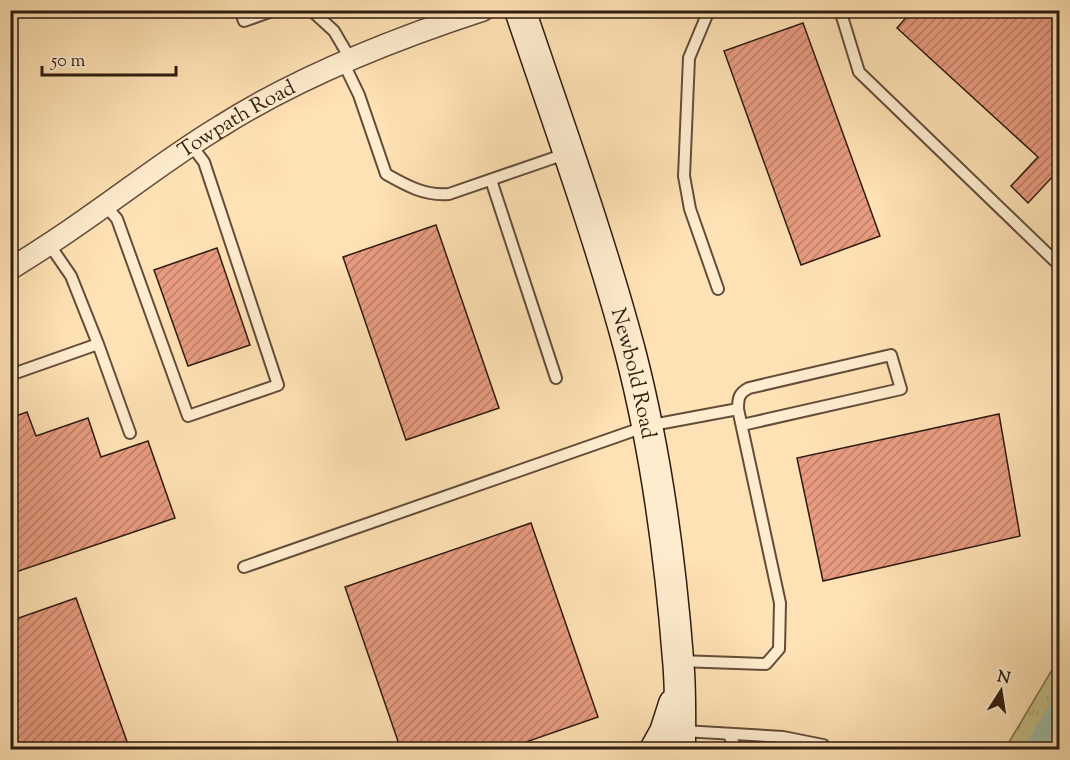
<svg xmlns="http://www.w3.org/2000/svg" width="1070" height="760" viewBox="0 0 1070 760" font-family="'Sorts Mill Goudy',serif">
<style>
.grass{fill:url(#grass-tufts);stroke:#7a6e4c;stroke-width:1.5}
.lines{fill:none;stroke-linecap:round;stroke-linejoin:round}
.canal{stroke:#a0beaa;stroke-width:18}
.building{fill:url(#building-hatch);stroke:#2f1c10;stroke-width:1.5}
.service-casing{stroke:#634d39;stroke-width:14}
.minor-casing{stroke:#634d39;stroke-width:24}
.secondary-casing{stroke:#2f1c10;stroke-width:33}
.service{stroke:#feecce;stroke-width:10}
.minor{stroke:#feecce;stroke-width:21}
.secondary{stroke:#feecce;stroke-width:30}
.labels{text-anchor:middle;stroke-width:6;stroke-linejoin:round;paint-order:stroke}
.street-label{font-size:21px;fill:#2f1c10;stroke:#feecce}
</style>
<defs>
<pattern id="grass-tufts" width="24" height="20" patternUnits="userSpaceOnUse" patternTransform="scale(1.5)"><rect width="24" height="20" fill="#c5c189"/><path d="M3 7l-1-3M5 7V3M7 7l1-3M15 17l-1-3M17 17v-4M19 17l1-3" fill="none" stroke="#aaa575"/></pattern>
<pattern id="building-hatch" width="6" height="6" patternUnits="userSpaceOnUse" patternTransform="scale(1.5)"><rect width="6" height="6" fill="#e89b80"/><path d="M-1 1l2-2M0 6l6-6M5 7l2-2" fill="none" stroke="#bc7e67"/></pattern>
</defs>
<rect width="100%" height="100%" fill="#fee1b4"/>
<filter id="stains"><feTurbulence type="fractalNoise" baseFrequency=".00333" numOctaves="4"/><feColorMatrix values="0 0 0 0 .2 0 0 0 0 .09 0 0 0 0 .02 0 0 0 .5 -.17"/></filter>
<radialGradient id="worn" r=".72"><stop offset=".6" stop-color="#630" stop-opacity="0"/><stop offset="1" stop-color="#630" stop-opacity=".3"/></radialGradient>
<path class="grass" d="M 1059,658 L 1059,749 L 1005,749 Z"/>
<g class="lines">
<path class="canal" d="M 1033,750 L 1060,704"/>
</g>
<path class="building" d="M 910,10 L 1060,10 L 1060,179 L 1055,174 L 1028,203 L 1011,186 L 1038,157 L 897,28 L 911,12 Z
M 803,23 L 880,236 L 801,265 L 724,51 Z
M 436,225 L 499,408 L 406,440 L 343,257 Z
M 217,248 L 250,345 L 188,366 L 154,270 Z
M 27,412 L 36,436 L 88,418 L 101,457 L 148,441 L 175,518 L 10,574 L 10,418 Z
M 999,414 L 1020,536 L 823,581 L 797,458 Z
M 531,523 L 598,717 L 503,750 L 401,750 L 345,587 Z
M 76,598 L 130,750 L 10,750 L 10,621 Z"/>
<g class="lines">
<defs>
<path id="service" d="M 240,10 L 244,21 L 275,10
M 311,10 L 334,31 L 351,60
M 709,10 L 689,58 L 684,176 L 690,209 L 718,289
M 840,10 L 859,72 L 1058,264
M 344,64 L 359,95 L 386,174 C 407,186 425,196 449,194 L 568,153
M 491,180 L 556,378
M 105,205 L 117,219 L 188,416 L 278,385 L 204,162 L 191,145
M 49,244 L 71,276 L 98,344
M 10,375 L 98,344 L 130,433
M 738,409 C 738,398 739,393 749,388 L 891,355 L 901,389 L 742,425
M 244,567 L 647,426 L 738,409 L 780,603 L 779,649 L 766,664 L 679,661
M 683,731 L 783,737 L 823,745 L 823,750
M 728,734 L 738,750"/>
<g id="minor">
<path id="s1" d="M 10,269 C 36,253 62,236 86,219 C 131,188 174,154 221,126 C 300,76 394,39 483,10"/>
</g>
<g id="secondary">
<path id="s2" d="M 520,10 C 558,123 599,235 630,351 C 656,451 670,556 678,659 C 681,689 680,720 680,750"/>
<path d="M 655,750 L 665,732 L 674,704"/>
</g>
</defs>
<use href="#service" class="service-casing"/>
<use href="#minor" class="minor-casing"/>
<use href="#secondary" class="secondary-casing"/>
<use href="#service" class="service"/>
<use href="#minor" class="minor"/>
<use href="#secondary" class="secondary"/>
</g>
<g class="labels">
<g class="street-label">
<text dy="7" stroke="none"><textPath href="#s1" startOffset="272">Towpath Road</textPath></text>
<text dy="7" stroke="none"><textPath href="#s2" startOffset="381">Newbold Road</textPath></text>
</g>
</g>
<rect width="1070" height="760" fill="none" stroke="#fee1b4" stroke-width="36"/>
<rect x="12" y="12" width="1046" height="736" fill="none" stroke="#2f1c10" stroke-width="3"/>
<rect x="18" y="18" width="1034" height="724" fill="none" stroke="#2f1c10" stroke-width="1.5"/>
<g transform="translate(1001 691) rotate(12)" stroke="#feecce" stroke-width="4.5" paint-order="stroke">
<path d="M0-4.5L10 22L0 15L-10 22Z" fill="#2f1c10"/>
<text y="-9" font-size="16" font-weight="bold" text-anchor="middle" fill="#2f1c10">N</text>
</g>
<path d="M42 66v9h134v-9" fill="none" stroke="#2f1c10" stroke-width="3"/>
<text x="51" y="66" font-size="18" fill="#2f1c10" stroke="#feecce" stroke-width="4.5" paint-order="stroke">50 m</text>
<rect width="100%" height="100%" filter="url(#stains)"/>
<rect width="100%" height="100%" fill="url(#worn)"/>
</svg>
